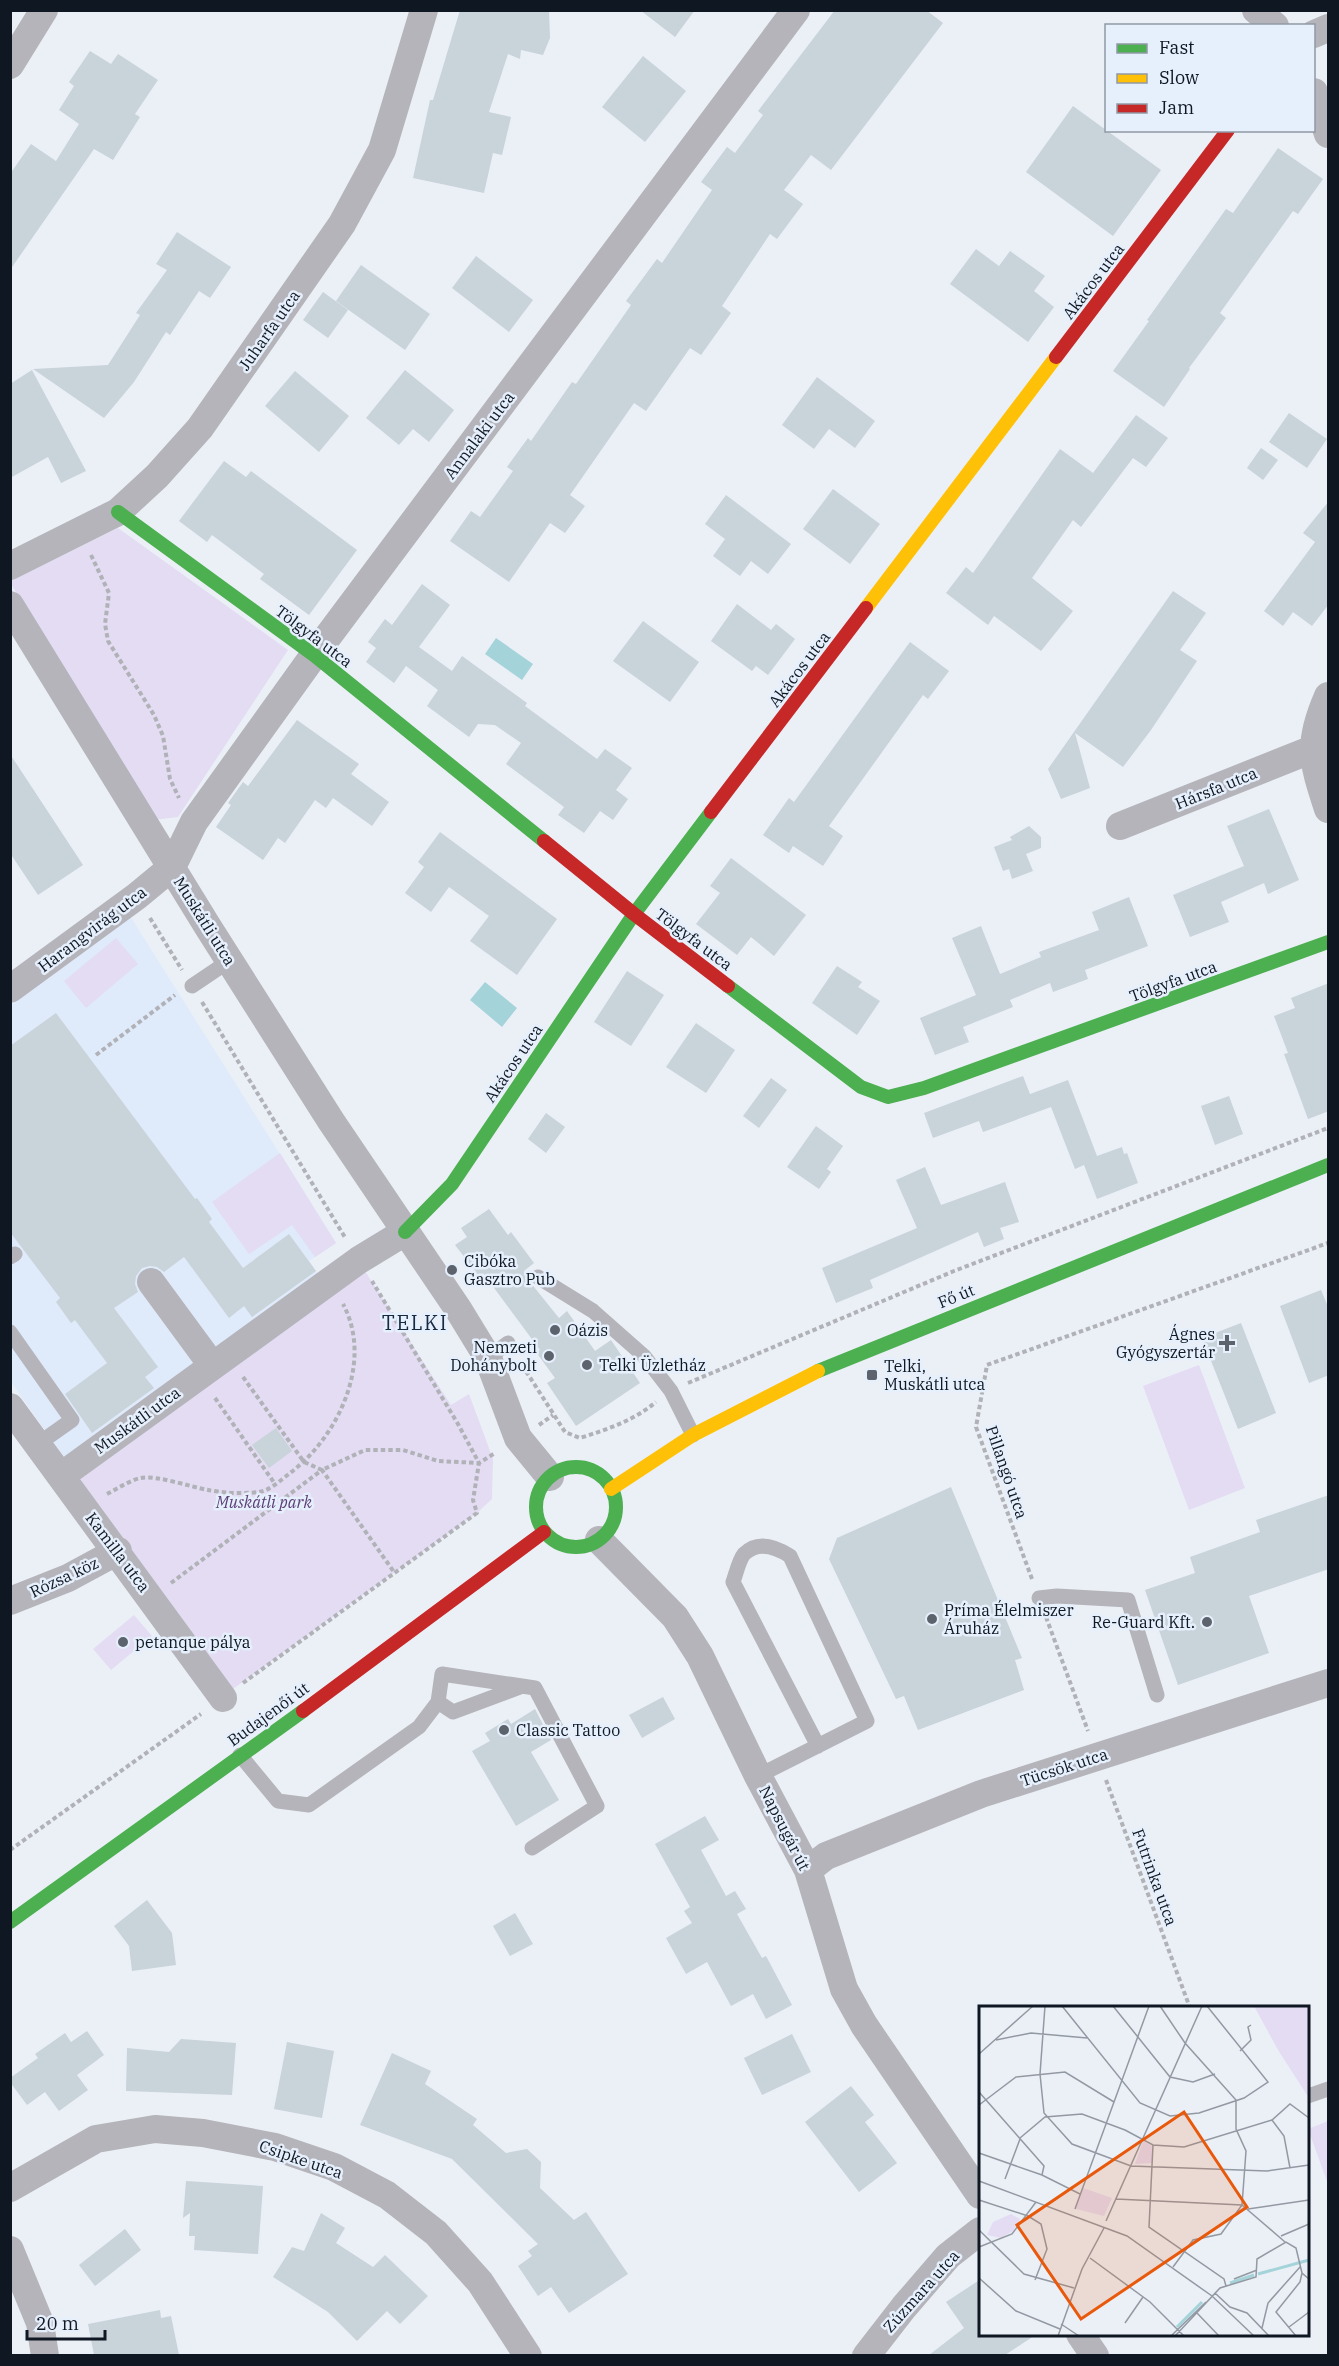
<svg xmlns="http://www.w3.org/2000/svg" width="1339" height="2366" viewBox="0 0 1339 2366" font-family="'IBM Plex Serif',serif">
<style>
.built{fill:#dfeafa}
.green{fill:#e3dcf3}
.water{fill:#a5d3da}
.building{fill:#c9d3da}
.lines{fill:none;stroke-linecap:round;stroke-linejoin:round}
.path{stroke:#b0b2b7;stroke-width:4;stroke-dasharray:4.5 3;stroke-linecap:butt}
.lane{stroke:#b4b4ba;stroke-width:15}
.street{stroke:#b4b4ba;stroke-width:28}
.fast{stroke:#4caf50;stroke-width:14}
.slow{stroke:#ffc107;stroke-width:14}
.jam{stroke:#c62828;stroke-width:14}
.poi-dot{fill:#5c636d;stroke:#e6effc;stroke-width:2}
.labels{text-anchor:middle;stroke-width:5;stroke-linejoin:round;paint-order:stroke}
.street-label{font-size:16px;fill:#0f1722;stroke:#e6effc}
.poi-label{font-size:16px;fill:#0f1722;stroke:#e6effc;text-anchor:start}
.park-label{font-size:16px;font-style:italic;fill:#5d3f77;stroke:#e6effc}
.quarter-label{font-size:20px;letter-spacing:1.5px;fill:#182a42;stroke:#e6effc}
.inset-river{fill:none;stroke:#a5d3da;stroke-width:3}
.inset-road{fill:none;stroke:#9399a2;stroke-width:1.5}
.view{fill:#e8590c;fill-opacity:0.15;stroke:#e8590c;stroke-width:3}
.inset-edge{fill:none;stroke:#0f1722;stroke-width:3}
</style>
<rect width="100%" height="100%" fill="#ebf0f7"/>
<path class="built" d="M 130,916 L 336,1243 L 309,1261 L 319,1275 L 66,1460 L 11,1382 L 11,1005 Z"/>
<path class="green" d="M 118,528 L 288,650 L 178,817 L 153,820 L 11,584 L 11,581 Z
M 116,938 L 138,964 L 86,1008 L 64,981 Z
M 280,1153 L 336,1243 L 315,1257 L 292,1225 L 249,1254 L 212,1202 Z
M 363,1268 L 451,1405 L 469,1394 L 493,1459 L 492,1499 L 477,1513 L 233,1689 L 77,1475 Z
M 1199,1365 L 1245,1488 L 1189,1510 L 1143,1386 Z
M 134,1615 L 152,1636 L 111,1670 L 93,1649 Z
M 1328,2121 L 1328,2184 L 1308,2129 Z"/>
<path class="water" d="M 496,638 L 533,664 L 522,680 L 485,654 Z
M 485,982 L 517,1008 L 502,1027 L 470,1000 Z"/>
<path class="building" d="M 460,10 L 549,10 L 550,38 L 543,55 L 521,50 L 520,59 L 508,54 L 489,112 L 511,117 L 502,155 L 493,153 L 484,193 L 413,178 L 430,100 L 433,100 Z
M 640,10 L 695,10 L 675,37 Z
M 835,10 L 926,10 L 943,23 L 831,170 L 811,155 L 784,190 L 803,204 L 777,239 L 770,234 L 722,306 L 731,313 L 701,355 L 690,348 L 646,411 L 634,403 L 570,495 L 585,506 L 565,533 L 550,523 L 509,582 L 450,541 L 471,511 L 480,517 L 513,471 L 507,467 L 528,438 L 531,441 L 572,382 L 576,384 L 631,305 L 626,301 L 657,259 L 662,263 L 712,190 L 701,182 L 727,147 L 735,153 L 763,115 L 758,111 Z
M 90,51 L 111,64 L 118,54 L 158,80 L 135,114 L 140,117 L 113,160 L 94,149 L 10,270 L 10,174 L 31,144 L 56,161 L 79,124 L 59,110 L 74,86 L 69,82 Z
M 643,56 L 686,91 L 645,142 L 602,107 Z
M 1073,106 L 1161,170 L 1113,236 L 1026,172 Z
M 1278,148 L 1323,179 L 1298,214 L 1293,211 L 1220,313 L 1226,318 L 1189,368 L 1190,369 L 1164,407 L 1113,371 L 1149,321 L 1147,320 L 1226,209 L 1233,213 Z
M 177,232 L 231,267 L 210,298 L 199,291 L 170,335 L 166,332 L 134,382 L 104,418 L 33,369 L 108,365 L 140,315 L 136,313 L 167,270 L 156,264 Z
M 976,249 L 999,266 L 1010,251 L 1045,276 L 1034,291 L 1054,307 L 1028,342 L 950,284 Z
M 476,256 L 533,300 L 509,332 L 452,288 Z
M 361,265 L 430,314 L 405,350 L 336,301 Z
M 323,292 L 348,310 L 328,338 L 303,320 Z
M 32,370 L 86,471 L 61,483 L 48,457 L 10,478 L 10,384 Z
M 405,370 L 454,410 L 429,442 L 413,429 L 399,445 L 366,418 Z
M 295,371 L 349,416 L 319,452 L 265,406 Z
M 817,377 L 875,421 L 855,448 L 829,429 L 814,449 L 782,425 Z
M 1289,413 L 1327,439 L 1307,468 L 1269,442 Z
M 1136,415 L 1168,438 L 1146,467 L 1133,458 L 1081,527 L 1073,520 L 1032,578 L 1073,611 L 1041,651 L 994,616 L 988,625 L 946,593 L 966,567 L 973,573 L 1060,449 L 1093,473 Z
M 1261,448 L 1278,460 L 1263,480 L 1247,468 Z
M 224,461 L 246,477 L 251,471 L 357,550 L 309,615 L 260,579 L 264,574 L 212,535 L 207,542 L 179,521 Z
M 833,489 L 880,524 L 850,564 L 803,529 Z
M 726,495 L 791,544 L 768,574 L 751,561 L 740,576 L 713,556 L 725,539 L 705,524 Z
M 1329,501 L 1329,604 L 1312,626 L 1293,612 L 1283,626 L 1264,611 L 1315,542 L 1303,533 Z
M 422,584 L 450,605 L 419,647 L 452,671 L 462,656 L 527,703 L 525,706 L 597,759 L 605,749 L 632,768 L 616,790 L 628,799 L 613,820 L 600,811 L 584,833 L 558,815 L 564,807 L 506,764 L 521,743 L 495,725 L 478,724 L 469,737 L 427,706 L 438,690 L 406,666 L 394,683 L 366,662 L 376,648 L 368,642 L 385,619 L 392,625 Z
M 1173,591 L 1206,613 L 1180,650 L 1197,661 L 1151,730 L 1123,767 L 1075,733 L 1090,788 L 1061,799 L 1048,769 Z
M 737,604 L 771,630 L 776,624 L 795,639 L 768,675 L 756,666 L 752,671 L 711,641 Z
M 643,621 L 699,662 L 670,702 L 613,661 Z
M 910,642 L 949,671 L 928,699 L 923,695 L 829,826 L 843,836 L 823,866 L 793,846 L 789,853 L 763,835 L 789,798 L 794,802 Z
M 297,720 L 359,764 L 351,774 L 389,802 L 372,826 L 333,798 L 326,808 L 315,800 L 285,843 L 278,838 L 263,860 L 216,827 L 231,805 L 228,803 L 243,782 L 248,786 Z
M 10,754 L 83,865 L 38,895 L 10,853 Z
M 1269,809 L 1299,880 L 1268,894 L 1264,883 L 1221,902 L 1229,922 L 1190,937 L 1173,895 L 1244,866 L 1227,826 Z
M 1029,826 L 1041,837 L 1041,848 L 1026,854 L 1033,871 L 1012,879 L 1009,869 L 1003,871 L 994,847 L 1012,840 L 1010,837 Z
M 440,832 L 557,919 L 517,975 L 470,941 L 489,916 L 449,887 L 431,912 L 405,893 L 424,867 L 418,862 Z
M 731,858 L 806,915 L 774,956 L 751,937 L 737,955 L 696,924 L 720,893 L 710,886 Z
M 1129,897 L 1148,946 L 1085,970 L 1088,979 L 1053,992 L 1050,983 L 1010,1000 L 1013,1007 L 963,1027 L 969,1042 L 935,1055 L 920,1018 L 976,995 L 952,938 L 981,926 L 1000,974 L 1041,957 L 1039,952 L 1099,930 L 1092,912 Z
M 837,966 L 862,982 L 858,987 L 880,1001 L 857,1035 L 812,1003 Z
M 627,971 L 664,995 L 631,1046 L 594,1022 Z
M 1329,983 L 1329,1111 L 1308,1119 L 1284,1054 L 1288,1053 L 1274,1016 L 1295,1008 L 1291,998 Z
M 56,1013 L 195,1199 L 197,1198 L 212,1219 L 209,1222 L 243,1268 L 289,1234 L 316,1271 L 252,1317 L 244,1306 L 229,1318 L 184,1257 L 164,1272 L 157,1267 L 150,1266 L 142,1268 L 136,1276 L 135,1284 L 138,1292 L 114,1308 L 158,1367 L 145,1377 L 154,1388 L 92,1433 L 65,1394 L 107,1363 L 75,1320 L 71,1323 L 56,1302 L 60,1298 L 10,1232 L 10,1046 Z
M 696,1023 L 735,1050 L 706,1093 L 666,1067 Z
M 1023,1076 L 1030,1094 L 1068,1080 L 1097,1156 L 1122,1147 L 1124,1154 L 1127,1153 L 1138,1183 L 1097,1199 L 1084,1165 L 1075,1169 L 1051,1107 L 983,1132 L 979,1121 L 933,1138 L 924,1113 Z
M 771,1078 L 787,1090 L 759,1128 L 743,1116 Z
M 1229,1096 L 1243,1134 L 1215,1145 L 1201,1106 Z
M 546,1113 L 565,1127 L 546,1153 L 528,1139 Z
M 816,1126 L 843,1146 L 827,1169 L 831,1172 L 819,1189 L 787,1167 Z
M 925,1167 L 941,1205 L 1005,1182 L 1019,1222 L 1000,1228 L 1004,1239 L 984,1247 L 978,1232 L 870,1280 L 873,1288 L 836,1303 L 822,1268 L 917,1228 L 896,1180 Z
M 489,1209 L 508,1235 L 511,1232 L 534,1263 L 524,1271 L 530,1282 L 559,1318 L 567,1311 L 595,1351 L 611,1340 L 640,1383 L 576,1426 L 547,1383 L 555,1378 L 536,1352 L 540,1350 L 483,1273 L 479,1276 L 455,1245 L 467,1237 L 461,1228 Z
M 1321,1290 L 1329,1309 L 1329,1375 L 1309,1383 L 1280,1306 Z
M 1241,1323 L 1276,1413 L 1238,1429 L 1202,1338 Z
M 276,1428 L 292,1451 L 269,1468 L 252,1445 Z
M 951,1487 L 1022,1658 L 1015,1660 L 1024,1690 L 918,1730 L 904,1696 L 896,1699 L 829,1559 L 837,1538 Z
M 1329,1495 L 1329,1569 L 1249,1596 L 1269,1653 L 1178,1685 L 1145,1590 L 1195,1573 L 1190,1557 L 1260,1532 L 1256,1520 Z
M 663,1697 L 675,1719 L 642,1738 L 629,1715 Z
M 535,1709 L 551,1740 L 531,1752 L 559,1800 L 516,1826 L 472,1751 L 490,1741 L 485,1733 L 508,1719 L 511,1724 Z
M 705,1816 L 719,1840 L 701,1850 L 726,1896 L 735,1891 L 746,1909 L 737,1914 L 762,1958 L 766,1956 L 792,2005 L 766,2019 L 753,1994 L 731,2006 L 707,1962 L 686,1974 L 666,1938 L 692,1923 L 684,1911 L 690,1907 L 655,1844 Z
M 147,1900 L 172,1933 L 176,1965 L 132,1971 L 129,1946 L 114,1926 Z
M 515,1913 L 533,1944 L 510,1956 L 493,1926 Z
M 87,2031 L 104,2055 L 77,2075 L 88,2090 L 59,2111 L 45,2092 L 27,2105 L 10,2082 L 10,2078 L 38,2058 L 35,2054 L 65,2033 L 71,2042 Z
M 792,2034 L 811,2072 L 762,2095 L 744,2058 Z
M 181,2039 L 236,2043 L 232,2095 L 126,2091 L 127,2048 L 169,2052 Z
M 287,2042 L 334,2051 L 322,2118 L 274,2109 Z
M 392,2053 L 431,2071 L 425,2084 L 477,2119 L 473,2125 L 506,2153 L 527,2149 L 541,2162 L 540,2188 L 574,2220 L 586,2212 L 628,2274 L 569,2313 L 551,2287 L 538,2296 L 518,2266 L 532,2256 L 528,2251 L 538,2244 L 452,2159 L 360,2125 Z
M 851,2086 L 874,2115 L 865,2122 L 897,2163 L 859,2192 L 805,2122 Z
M 186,2181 L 263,2186 L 258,2254 L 194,2250 L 195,2236 L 189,2236 L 190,2213 L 183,2218 Z
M 321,2213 L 345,2228 L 336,2243 L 373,2267 L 385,2255 L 428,2296 L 400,2324 L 387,2311 L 357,2341 L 328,2312 L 273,2277 L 292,2247 L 304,2251 Z
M 125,2229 L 141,2250 L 95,2286 L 79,2265 Z
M 981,2279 L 981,2334 L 1037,2334 L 1005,2355 L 929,2355 L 964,2328 L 946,2302 Z
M 160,2310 L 161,2318 L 171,2316 L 179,2355 L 94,2355 L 88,2324 Z"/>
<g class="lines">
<path class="path" d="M 91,555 L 109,593 L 105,624 L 108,641 L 154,715 L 163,736 L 170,779 L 179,798
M 150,918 L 182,970
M 202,1002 L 346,1239
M 96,1055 L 175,995
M 522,1365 L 565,1432 L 580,1438 C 608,1429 633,1421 656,1402
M 243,1377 L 304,1462 L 322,1470 L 365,1450 L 403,1450 L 438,1461 L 479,1463 L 495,1453
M 688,1383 L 954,1271 L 1328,1128
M 215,1398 L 275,1484
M 539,1425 L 553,1415
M 107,1494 C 117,1489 130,1480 141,1478 C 157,1475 191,1487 208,1490 C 223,1493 243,1494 259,1492 C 269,1491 281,1480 290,1473 C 338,1437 374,1362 343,1304
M 1032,1579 L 976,1427 L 987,1365 L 1328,1243
M 171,1583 L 322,1470 L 394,1572
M 1046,1617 L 1088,1731
M 243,1683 L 477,1513 L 473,1500 L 479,1463 L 458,1424 L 372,1281
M 1106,1780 L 1190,2008
M 10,1850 L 201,1714"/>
<path class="lane" d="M 192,986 L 229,961
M 10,1257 L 15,1254
M 538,1277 L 593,1311 L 644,1356 L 671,1391 L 693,1435
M 10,1332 L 72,1420 L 38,1444
M 488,1358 L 508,1343
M 1039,1598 L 1057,1596 L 1128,1600 L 1157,1695
M 438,1702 L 453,1712 L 520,1687
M 240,1755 L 278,1801 L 309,1805 L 419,1727 L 438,1702 L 442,1674 L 535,1688 L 597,1806 L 532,1848
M 758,1776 L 867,1721 L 790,1556 C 776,1547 758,1540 744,1554 C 739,1560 736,1574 733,1582 L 818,1746
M 1308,2096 L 1328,2089"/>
<path class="street" d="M 1256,10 L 1275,26
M 1314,34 L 1328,28
M 10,65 L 44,10
M 1314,92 L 1328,134
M 10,566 L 118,512 L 157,476 L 200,428 L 342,224 L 382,150 L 424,10
M 10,605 L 208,927 L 331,1121 L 458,1309 L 488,1358 L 518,1438 L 550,1477
M 1328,696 C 1307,744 1312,760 1328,809
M 1120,826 L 1313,749
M 10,989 L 137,896 L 172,867 L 194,822 L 314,655 L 796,10
M 151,1282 L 212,1365
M 10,1407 L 223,1698
M 61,1476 L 359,1260 L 405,1232
M 599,1540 L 675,1617 L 700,1656 L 758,1776 L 808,1870 L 844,1989 L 864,2025 L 980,2195
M 10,1601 L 68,1578 L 118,1551
M 808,1870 L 826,1856 L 981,1794 L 1328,1683
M 10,2188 L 96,2139 L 155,2129 L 203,2133 L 275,2147 L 334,2167 L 387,2195 L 436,2233 L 480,2282 L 528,2356
M 10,2250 L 40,2323 L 45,2356
M 1080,2334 L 1095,2356
M 866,2356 L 904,2307 L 948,2256 L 980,2231"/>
<path class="fast" d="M 118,512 L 314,655 L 544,841
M 728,986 L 861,1087 L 888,1097 L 924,1088 L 1328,942
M 405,1232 L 452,1184 L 634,914 L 711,812
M 818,1371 L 1328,1165
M536 1507a40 40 0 1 1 80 0a40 40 0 1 1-80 0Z
M 10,1922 L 303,1711"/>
<path class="slow" d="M 866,608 L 1056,357
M 611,1489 L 693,1435 L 818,1371"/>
<path class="jam" d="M 1056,357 L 1228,130
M 711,812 L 866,608
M 544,841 L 634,914 L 728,986
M 303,1711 L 544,1532"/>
</g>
<g class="poi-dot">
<circle cx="452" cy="1270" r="6"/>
<circle cx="555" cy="1330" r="6"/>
<path d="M1224 1334h6v6h6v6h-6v6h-6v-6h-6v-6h6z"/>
<circle cx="549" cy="1356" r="6"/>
<circle cx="587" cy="1365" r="6"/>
<rect x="866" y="1369" width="12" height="12" rx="3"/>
<circle cx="932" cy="1619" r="6"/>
<circle cx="1207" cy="1622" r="6"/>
<circle cx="123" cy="1642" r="6"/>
<circle cx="504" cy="1730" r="6"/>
</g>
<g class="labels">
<g class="street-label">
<text transform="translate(1093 281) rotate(-53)" y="6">Akácos utca</text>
<text transform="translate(269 330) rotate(-55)" y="6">Juharfa utca</text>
<text transform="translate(479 435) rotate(-53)" y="6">Annalaki utca</text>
<text transform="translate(314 636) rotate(37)" y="6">Tölgyfa utca</text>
<text transform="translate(799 669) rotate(-53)" y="6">Akácos utca</text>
<text transform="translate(1216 788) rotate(-22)" y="6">Hársfa utca</text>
<text transform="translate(205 921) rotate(58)" y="6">Muskátli utca</text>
<text transform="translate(92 929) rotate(-37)" y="6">Harangvirág utca</text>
<text transform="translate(694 939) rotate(37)" y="6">Tölgyfa utca</text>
<text transform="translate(1173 981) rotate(-20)" y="6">Tölgyfa utca</text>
<text transform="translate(513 1063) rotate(-56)" y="6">Akácos utca</text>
<text transform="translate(956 1296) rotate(-22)" y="6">Fő út</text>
<text transform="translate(137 1420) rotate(-36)" y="6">Muskátli utca</text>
<text transform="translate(1007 1472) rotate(71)" y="6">Pillangó utca</text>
<text transform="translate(118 1552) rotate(53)" y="6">Kamilla utca</text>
<text transform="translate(64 1577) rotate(-25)" y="6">Rózsa köz</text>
<text transform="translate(268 1714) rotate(-36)" y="6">Budajenői út</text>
<text transform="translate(1064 1767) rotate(-18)" y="6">Tücsök utca</text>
<text transform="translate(785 1828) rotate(63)" y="6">Napsugár út</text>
<text transform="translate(1155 1877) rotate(70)" y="6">Futrinka utca</text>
<text transform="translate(301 2159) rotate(19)" y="6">Csipke utca</text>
<text transform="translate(921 2291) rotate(-48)" y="6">Zúzmara utca</text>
</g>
<g class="poi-label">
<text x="464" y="1267">Cibóka<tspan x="464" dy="18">Gasztro Pub</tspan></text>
<text x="567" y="1336">Oázis</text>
<text x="1215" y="1340" text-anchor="end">Ágnes<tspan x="1215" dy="18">Gyógyszertár</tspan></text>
<text x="537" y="1353" text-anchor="end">Nemzeti<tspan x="537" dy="18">Dohánybolt</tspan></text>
<text x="599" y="1371">Telki Üzletház</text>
<text x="884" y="1372">Telki,<tspan x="884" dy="18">Muskátli utca</tspan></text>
<text x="944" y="1616">Príma Élelmiszer<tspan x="944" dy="18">Áruház</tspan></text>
<text x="1195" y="1628" text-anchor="end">Re-Guard Kft.</text>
<text x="135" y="1648">petanque pálya</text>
<text x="516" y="1736">Classic Tattoo</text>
</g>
<g class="park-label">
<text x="264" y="1508">Muskátli park</text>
</g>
<g class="quarter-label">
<text x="415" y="1330">TELKI</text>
</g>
</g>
<g transform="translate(979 2006)">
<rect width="330" height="330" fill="#ebf0f7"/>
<path d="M 275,0 L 330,0 L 330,92 L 299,44 ZM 164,135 L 173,140 L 173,157 L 156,158 ZM 104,182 L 133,192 L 125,210 L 97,203 ZM 32,208 L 41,213 L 34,225 L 22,232 L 8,229 L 14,216 Z" fill="#e3dcf3"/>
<path class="inset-river" d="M 279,268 L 330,254M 251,277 L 275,269M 198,321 L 223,296"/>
<path class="inset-road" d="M 66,0 L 61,68 L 65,107 L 93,138 L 152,160 L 288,165 L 330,159M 83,0 L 161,97 L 191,110 L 220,107 L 265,92 L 289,76 L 228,0M 134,0 L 191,71 L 214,76 L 236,68M 181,0 L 206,37 L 257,94 L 257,123 L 267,145 L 263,199 L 242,228 L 214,234 L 194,261M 17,34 L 52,27 L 108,32M 261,45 L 272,34 L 269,21 L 272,19M 0,48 L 54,0M 0,86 L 65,160 L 63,169M 0,99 L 37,71 L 86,66 L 135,96M 293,114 L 305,130 L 311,162M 41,132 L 66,111 L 103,108 L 146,124 L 174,139 L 205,141 L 293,114 L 311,98 L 330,112M 174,139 L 170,221 L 245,273 L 247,280M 0,147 L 63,169 L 101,188M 26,173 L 41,133M 0,175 L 148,230 L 233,290 L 275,330M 137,193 L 263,199M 0,194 L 49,210 L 62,218 L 68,243 L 56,274M 263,199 L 306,236M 96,203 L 170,0M 269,203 L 330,194M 127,215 L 223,0M 0,224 L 45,268 L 95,282M 302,230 L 330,218M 0,241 L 33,228 L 57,196M 111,252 L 171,296 L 205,330M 0,272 L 37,305 L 81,323M 255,273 L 278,264M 236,287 L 251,301 L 268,307 L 290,330M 218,307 L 240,330M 146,317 L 164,291M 82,318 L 100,330M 310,321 L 330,306M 283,322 L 289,297 L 321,261M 79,330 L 103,263 L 125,222M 192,330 L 227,296M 196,330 L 241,282 L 277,271 L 278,253 L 307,236 L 317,242 L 323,267 L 330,273M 317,330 L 297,306 L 321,276 L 323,267"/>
<path class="view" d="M 205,106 L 268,201 L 102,313 L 38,219 Z"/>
<rect width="330" height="330" class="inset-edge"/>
</g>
<rect width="1339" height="2366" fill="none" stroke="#0f1722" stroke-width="24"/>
<rect x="1105" y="24" width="210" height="108" fill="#e6effc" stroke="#9099a5" stroke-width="1.5"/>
<rect x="1117" y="44" width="30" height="9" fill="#4caf50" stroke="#9099a5" stroke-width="1.5"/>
<text x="1159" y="54" font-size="18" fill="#0f1722">Fast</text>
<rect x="1117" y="74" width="30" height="9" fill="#ffc107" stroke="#9099a5" stroke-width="1.5"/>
<text x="1159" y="84" font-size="18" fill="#0f1722">Slow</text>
<rect x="1117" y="104" width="30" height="9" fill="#c62828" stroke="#9099a5" stroke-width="1.5"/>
<text x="1159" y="114" font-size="18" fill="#0f1722">Jam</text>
<path d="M27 2330v9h78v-9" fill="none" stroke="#0f1722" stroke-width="3"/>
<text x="36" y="2330" font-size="18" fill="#0f1722" stroke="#e6effc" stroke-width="4.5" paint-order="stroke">20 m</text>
</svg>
